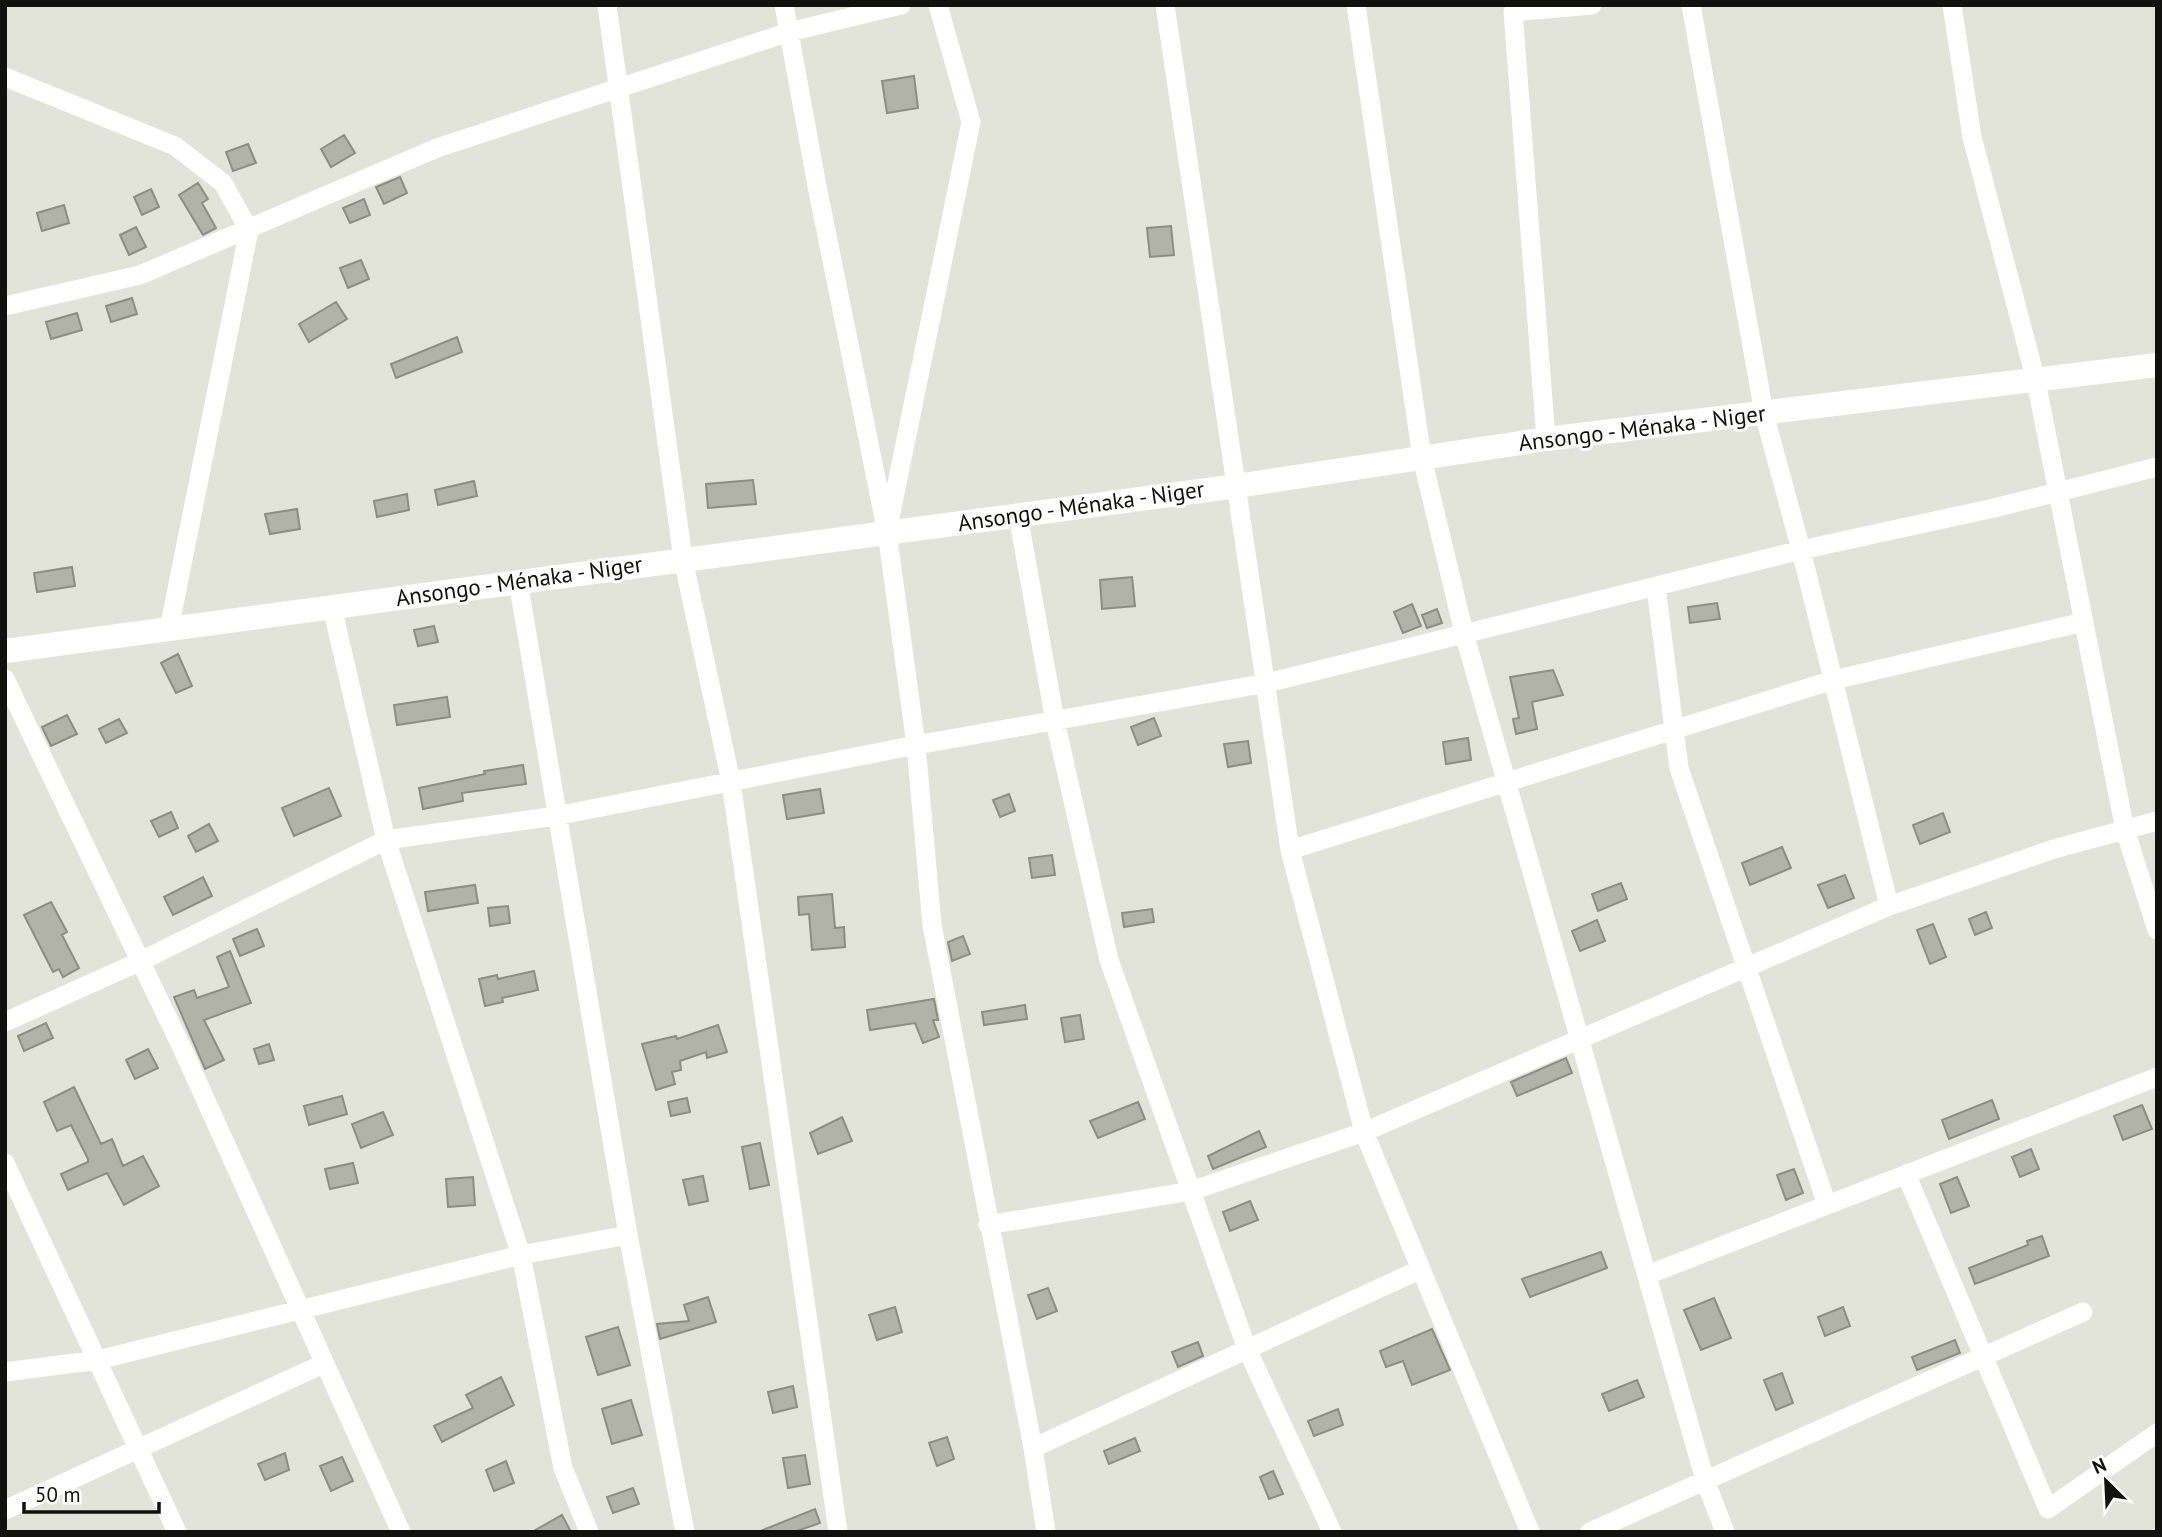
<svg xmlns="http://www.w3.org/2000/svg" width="2162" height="1537" viewBox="0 0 2162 1537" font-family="'PT Sans',sans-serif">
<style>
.building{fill:#b2b3a8;stroke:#8c8d83;stroke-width:2}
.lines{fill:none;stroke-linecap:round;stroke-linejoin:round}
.minor{stroke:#fff;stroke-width:19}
.major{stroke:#fff;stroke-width:24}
.labels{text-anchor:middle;stroke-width:6;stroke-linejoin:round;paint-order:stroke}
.street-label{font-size:23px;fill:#11120e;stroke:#fff}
</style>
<rect width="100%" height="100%" fill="#e2e4d9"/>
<path class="building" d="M 914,76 L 918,108 L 887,113 L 882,81 Z
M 344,135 L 355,153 L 331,167 L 321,149 Z
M 248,144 L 256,163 L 233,171 L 226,152 Z
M 400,177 L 407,193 L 384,204 L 376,187 Z
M 198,183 L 208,199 L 202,203 L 216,228 L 203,235 L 179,195 Z
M 151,189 L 159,207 L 142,215 L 134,197 Z
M 364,199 L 370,215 L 350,223 L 343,208 Z
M 64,205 L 69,223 L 42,231 L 37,213 Z
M 1171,226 L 1174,255 L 1150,257 L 1147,228 Z
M 136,227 L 146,247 L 129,255 L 120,235 Z
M 361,260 L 369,279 L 348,288 L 340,268 Z
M 132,298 L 137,314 L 111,322 L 106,306 Z
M 336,302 L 347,319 L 309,342 L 299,324 Z
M 77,313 L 82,330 L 51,339 L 46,322 Z
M 457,337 L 462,352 L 396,378 L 391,364 Z
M 753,480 L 756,504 L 708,508 L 706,484 Z
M 474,481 L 477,496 L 438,505 L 435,490 Z
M 407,494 L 409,510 L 377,517 L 374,501 Z
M 297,509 L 300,529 L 270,534 L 265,514 Z
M 72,567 L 75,586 L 37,592 L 34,573 Z
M 1132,577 L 1135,606 L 1102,609 L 1100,580 Z
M 1717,603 L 1720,619 L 1690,623 L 1688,607 Z
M 1412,604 L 1421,626 L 1403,633 L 1394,612 Z
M 1437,609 L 1442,623 L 1427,628 L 1422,615 Z
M 434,626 L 438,642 L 418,646 L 414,630 Z
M 178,654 L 192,686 L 176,693 L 161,663 Z
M 1553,670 L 1563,695 L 1532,702 L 1537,729 L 1516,734 L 1513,719 L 1519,718 L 1510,677 Z
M 447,697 L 450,717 L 397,725 L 394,705 Z
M 67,715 L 77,734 L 51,746 L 42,727 Z
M 1154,718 L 1161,736 L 1138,745 L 1131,727 Z
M 119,719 L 127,733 L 106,743 L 99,729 Z
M 1468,738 L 1471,760 L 1446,764 L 1443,742 Z
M 1248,741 L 1251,763 L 1228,767 L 1224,744 Z
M 523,765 L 526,784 L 462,793 L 463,801 L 423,809 L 419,788 L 485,774 L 484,771 Z
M 329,788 L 341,816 L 294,836 L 282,808 Z
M 820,789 L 824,813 L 787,819 L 783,795 Z
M 1009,794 L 1015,811 L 1000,817 L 993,800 Z
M 171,812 L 178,828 L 159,837 L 151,821 Z
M 1943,813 L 1950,832 L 1920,844 L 1913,825 Z
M 209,824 L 218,841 L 196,852 L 188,836 Z
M 1782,847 L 1791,868 L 1750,885 L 1742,863 Z
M 1052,855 L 1055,875 L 1032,878 L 1029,858 Z
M 1845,875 L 1854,898 L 1828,908 L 1818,885 Z
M 203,877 L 212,896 L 173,915 L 164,897 Z
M 1621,883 L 1627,899 L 1598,911 L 1592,894 Z
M 475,885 L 478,903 L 428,911 L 425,892 Z
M 832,894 L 835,928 L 844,927 L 845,947 L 812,950 L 809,914 L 799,915 L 798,897 Z
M 51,902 L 67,932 L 62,935 L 79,968 L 63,977 L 59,969 L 53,972 L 24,915 Z
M 508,906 L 510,923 L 490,926 L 488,908 Z
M 1152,909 L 1154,922 L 1124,927 L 1122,913 Z
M 1986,912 L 1992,928 L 1975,935 L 1969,919 Z
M 1597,920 L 1605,941 L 1580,951 L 1572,931 Z
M 1933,924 L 1946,957 L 1930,964 L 1917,930 Z
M 257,929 L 264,946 L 240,956 L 233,939 Z
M 963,936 L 970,954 L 952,961 L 948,942 Z
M 230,951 L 251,1003 L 204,1020 L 224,1060 L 205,1069 L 174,997 L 194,990 L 197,998 L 229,987 L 217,957 Z
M 534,971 L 538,990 L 502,998 L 503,1002 L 485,1006 L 479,979 L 497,975 L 498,979 Z
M 934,999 L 938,1020 L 933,1020 L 939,1037 L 923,1043 L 915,1023 L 870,1030 L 867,1010 Z
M 1025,1005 L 1027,1019 L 984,1025 L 982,1012 Z
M 1080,1015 L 1084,1039 L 1065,1042 L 1061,1018 Z
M 46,1023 L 53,1038 L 24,1051 L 18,1036 Z
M 718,1025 L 727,1052 L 707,1058 L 706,1052 L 680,1061 L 681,1070 L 672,1072 L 675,1084 L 656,1090 L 642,1044 L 676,1036 L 677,1039 Z
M 269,1044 L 274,1060 L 259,1064 L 254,1049 Z
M 148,1049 L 158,1068 L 135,1079 L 126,1060 Z
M 1566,1058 L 1572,1073 L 1517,1096 L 1511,1082 Z
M 74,1087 L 101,1144 L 112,1139 L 123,1166 L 143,1156 L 159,1186 L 124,1205 L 107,1173 L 68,1190 L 61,1174 L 88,1162 L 88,1159 L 71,1125 L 57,1131 L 44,1102 Z
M 342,1096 L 347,1114 L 309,1125 L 304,1106 Z
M 687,1098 L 690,1112 L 671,1116 L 668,1102 Z
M 1992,1100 L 1999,1119 L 1949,1139 L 1942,1120 Z
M 1138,1102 L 1145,1119 L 1098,1138 L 1090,1121 Z
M 2142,1105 L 2152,1129 L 2123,1140 L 2114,1116 Z
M 383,1112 L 393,1135 L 361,1148 L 352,1124 Z
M 842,1117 L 852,1141 L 818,1154 L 810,1133 Z
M 1259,1131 L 1266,1147 L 1213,1169 L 1208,1156 Z
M 760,1143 L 769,1185 L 750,1189 L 742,1147 Z
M 2031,1149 L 2039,1169 L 2020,1177 L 2012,1157 Z
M 353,1163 L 358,1183 L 330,1189 L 325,1169 Z
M 1794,1169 L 1803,1193 L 1786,1200 L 1777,1175 Z
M 703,1176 L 708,1201 L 689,1205 L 683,1180 Z
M 473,1177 L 475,1205 L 448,1207 L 446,1179 Z
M 1957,1177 L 1969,1206 L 1951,1213 L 1940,1184 Z
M 1250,1201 L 1258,1220 L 1230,1231 L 1223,1212 Z
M 2042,1236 L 2049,1256 L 1975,1284 L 1969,1268 L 2028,1245 L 2027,1241 Z
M 1601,1252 L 1607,1268 L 1530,1297 L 1522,1279 Z
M 1048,1288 L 1057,1311 L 1037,1319 L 1028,1295 Z
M 708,1297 L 716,1322 L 660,1339 L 657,1324 L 689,1321 L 684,1305 Z
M 1714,1298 L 1731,1338 L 1701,1350 L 1684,1310 Z
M 895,1307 L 902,1332 L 877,1340 L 869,1315 Z
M 1843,1307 L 1850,1326 L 1825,1336 L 1818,1317 Z
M 618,1327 L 630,1365 L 598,1375 L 586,1337 Z
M 1432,1329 L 1450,1370 L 1412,1385 L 1403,1361 L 1386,1367 L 1380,1351 Z
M 1955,1340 L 1960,1353 L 1917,1370 L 1912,1357 Z
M 1198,1342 L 1203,1356 L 1178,1367 L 1172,1352 Z
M 1782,1373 L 1793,1403 L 1776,1410 L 1764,1380 Z
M 501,1377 L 514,1405 L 442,1442 L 434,1426 L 473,1408 L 466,1395 Z
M 1637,1380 L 1644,1397 L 1609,1411 L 1602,1394 Z
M 793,1386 L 797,1407 L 773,1413 L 768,1392 Z
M 631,1400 L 642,1435 L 612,1444 L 602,1409 Z
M 1338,1409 L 1343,1425 L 1314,1436 L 1308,1421 Z
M 947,1437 L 954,1459 L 937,1466 L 929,1443 Z
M 1135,1438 L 1140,1451 L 1109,1464 L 1104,1451 Z
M 285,1453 L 289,1470 L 265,1480 L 258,1464 Z
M 805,1455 L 810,1484 L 788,1488 L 783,1458 Z
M 342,1457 L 353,1481 L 331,1491 L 320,1466 Z
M 506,1461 L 514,1483 L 494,1491 L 486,1470 Z
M 1273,1471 L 1283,1494 L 1269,1499 L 1260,1477 Z
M 633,1488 L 639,1504 L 613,1513 L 607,1497 Z
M 815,1509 L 820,1523 L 794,1532 L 758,1532 Z
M 562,1515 L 571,1532 L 532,1532 Z"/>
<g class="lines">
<path class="minor" d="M 607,5 L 683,559 L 731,782 L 838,1532
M 784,5 L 817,186 L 885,523
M 938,5 L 971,122 L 887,532 L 916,745 L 932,925 L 1033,1448 L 1046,1532
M 1165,5 L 1290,850 L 1364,1132 L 1530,1532
M 1356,5 L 1422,458 L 1464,633 L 1705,1480 L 1725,1532
M 1691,5 L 1764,413 L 1801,550 L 1889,906
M 1952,5 L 1972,137 L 2036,381 L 2125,830 L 2157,930
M 5,77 L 175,146 L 223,183 L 249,230 L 169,629
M 5,306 L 140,275 L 437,148 L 789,32 L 901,5
M 1546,439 L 1513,12 L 1592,5
M 1018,515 L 1055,721 L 1109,960 L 1247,1349 L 1332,1532
M 518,581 L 628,1235 L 685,1532
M 1656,587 L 1679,768 L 1827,1205
M 332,607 L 386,840 L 521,1255 L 563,1468 L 589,1532
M 5,679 L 183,1050 L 401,1532
M 1290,850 L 1833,680 L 2084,622
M 5,1022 L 141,961 L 386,840 L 556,816 L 916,745 L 1267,683 L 1801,550 L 1994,508 L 2157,467
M 5,1163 L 177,1532
M 1906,1174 L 2048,1509 L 2157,1433
M 988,1225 L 1191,1191 L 1364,1132 L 1889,906 L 2054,849 L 2157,821
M 1647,1275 L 2157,1077
M 5,1372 L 98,1360 L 521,1255 L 628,1235
M 1033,1448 L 1421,1269
M 5,1510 L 323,1364
M 1590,1532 L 2083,1312"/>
<path class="major" d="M 5,651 L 1237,486 L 1546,439 L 2157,365"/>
</g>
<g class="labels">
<g class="street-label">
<text transform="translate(1642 428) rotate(-7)" y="8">Ansongo - Ménaka - Niger</text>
<text transform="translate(1081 506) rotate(-8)" y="8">Ansongo - Ménaka - Niger</text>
<text transform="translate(519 581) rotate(-8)" y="8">Ansongo - Ménaka - Niger</text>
</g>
</g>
<rect width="2162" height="1537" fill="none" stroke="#11120e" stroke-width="14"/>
<g transform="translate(2106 1481) rotate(336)" stroke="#ffffff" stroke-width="5" paint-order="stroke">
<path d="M0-5L12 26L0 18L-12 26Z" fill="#11120e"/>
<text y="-10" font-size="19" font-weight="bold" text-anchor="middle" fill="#11120e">N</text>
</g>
<path d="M24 1502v10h135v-10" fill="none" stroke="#11120e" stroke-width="3.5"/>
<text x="35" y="1502" font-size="21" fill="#11120e" stroke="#ffffff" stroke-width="5" paint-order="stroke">50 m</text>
</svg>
